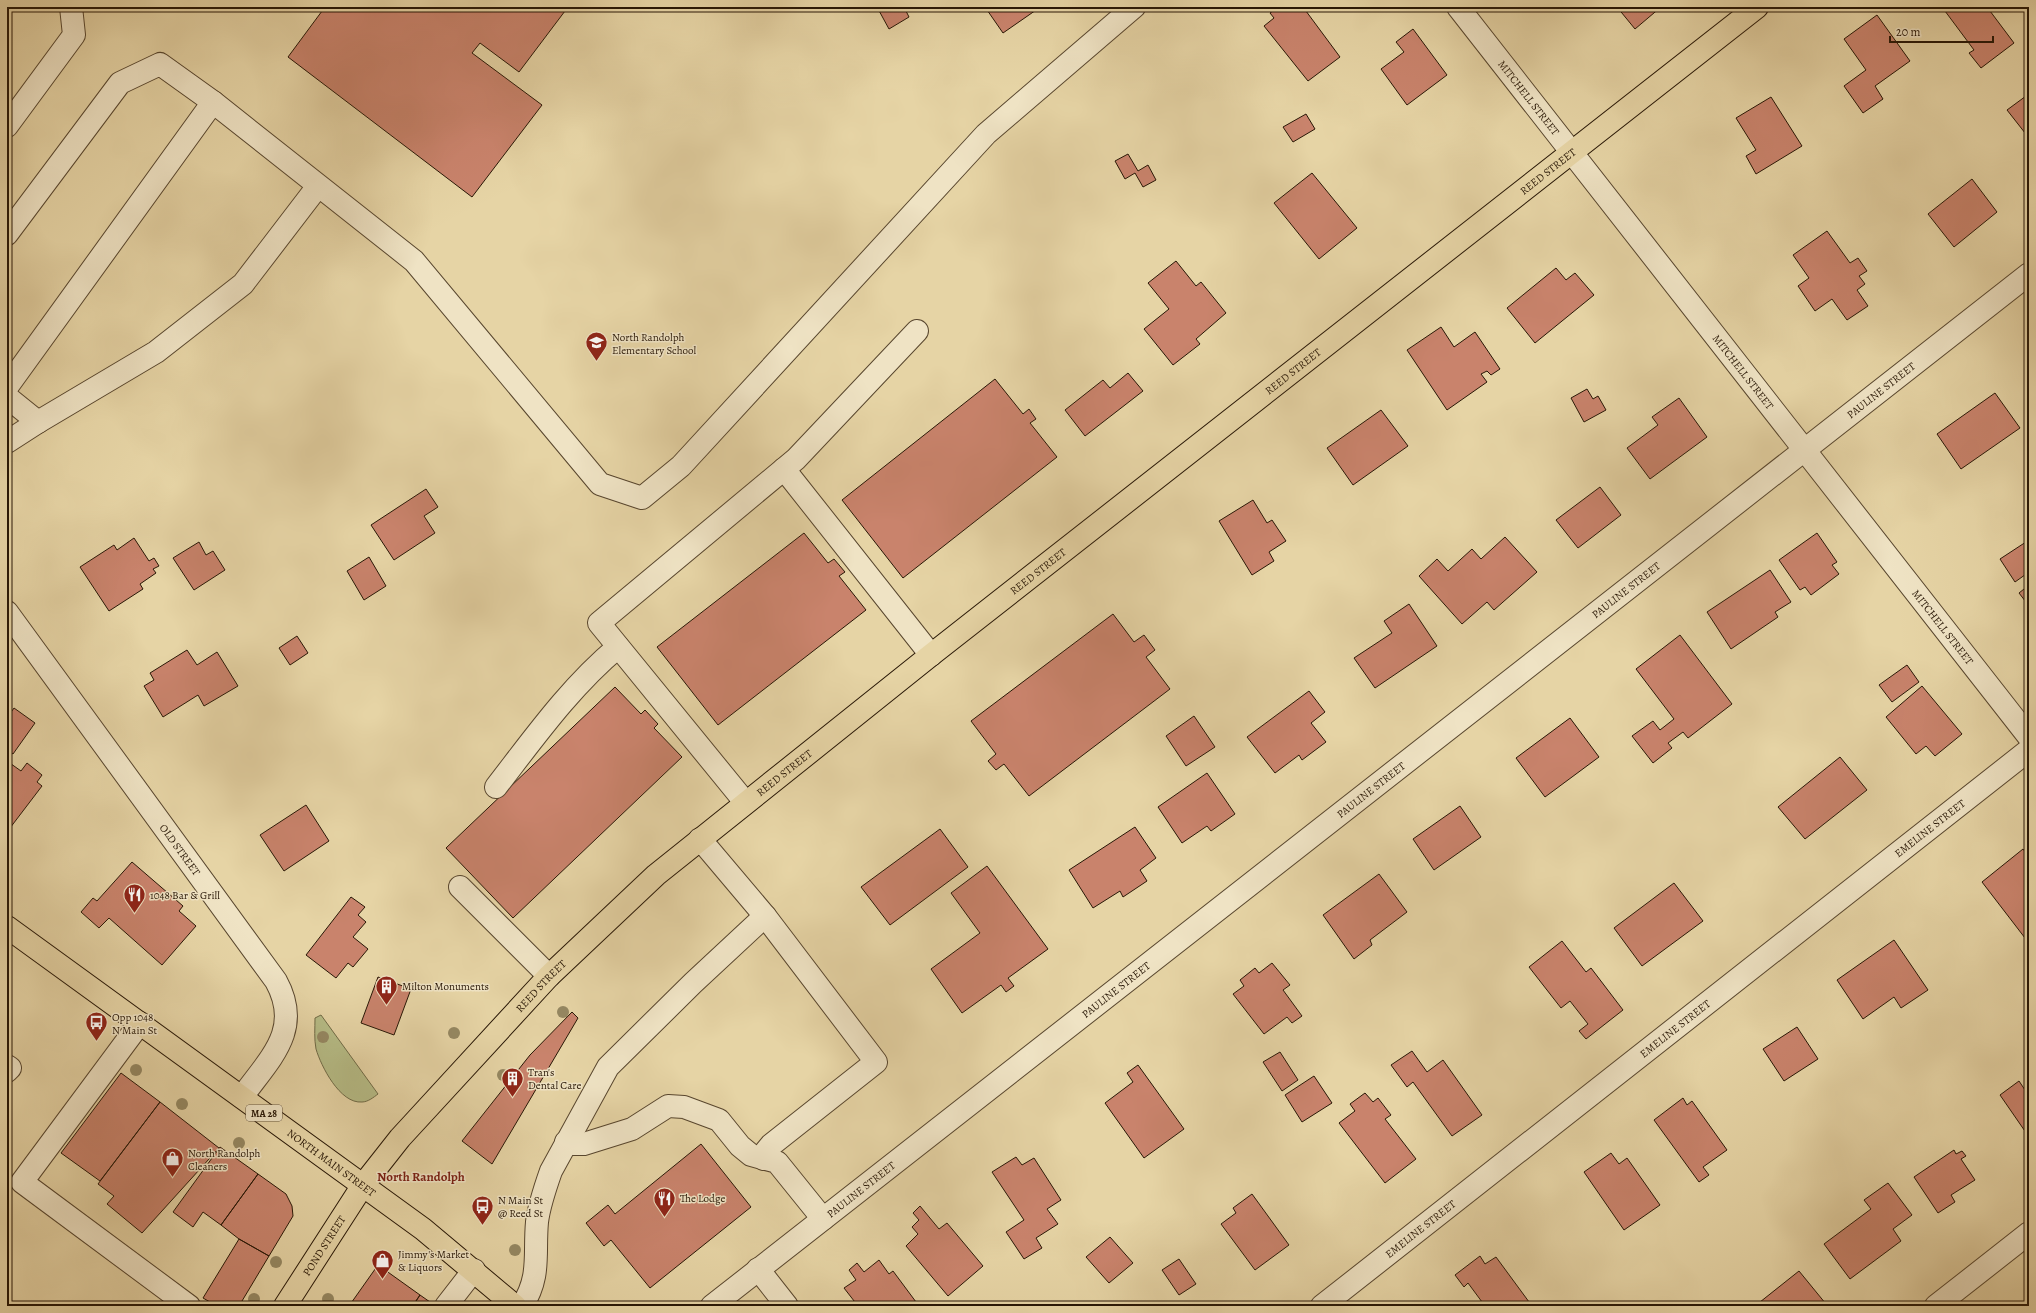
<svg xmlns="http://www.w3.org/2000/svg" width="2036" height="1313" viewBox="0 0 2036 1313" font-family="Alegreya,serif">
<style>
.green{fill:#b6bc86;stroke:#6f6a46}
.building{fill:#c9836c;stroke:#281706}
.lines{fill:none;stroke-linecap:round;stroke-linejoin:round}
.minor-casing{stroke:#58462e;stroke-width:24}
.major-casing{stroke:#281706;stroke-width:24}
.minor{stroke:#efe3c4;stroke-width:22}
.major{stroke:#e6d4a5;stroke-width:22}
.tree{fill:#958862}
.labels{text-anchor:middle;stroke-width:3;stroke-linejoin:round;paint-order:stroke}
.shield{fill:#efe3c4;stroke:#64543f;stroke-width:1}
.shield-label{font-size:10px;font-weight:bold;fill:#281706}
.street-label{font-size:11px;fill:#281706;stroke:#efe3c4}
.poi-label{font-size:11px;fill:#281706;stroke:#efe3c4;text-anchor:start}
.quarter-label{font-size:13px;font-weight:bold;fill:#7a1f14;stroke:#efe3c4}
</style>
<rect width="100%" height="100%" fill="#e6d4a5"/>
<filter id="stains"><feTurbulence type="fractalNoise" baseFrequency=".005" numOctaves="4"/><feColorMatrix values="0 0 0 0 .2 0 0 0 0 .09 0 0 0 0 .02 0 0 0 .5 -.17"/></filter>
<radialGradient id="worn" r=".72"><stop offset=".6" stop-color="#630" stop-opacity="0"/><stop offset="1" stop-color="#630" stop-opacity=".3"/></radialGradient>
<path class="green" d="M 321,1015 L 378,1094 C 374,1097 368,1102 362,1102 C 340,1104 321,1066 316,1049 C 314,1039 315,1028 315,1018 Z"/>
<path class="building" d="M 325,7 L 568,7 L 519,72 L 480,43 L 472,53 L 542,105 L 472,197 L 288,57 Z
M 877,7 L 904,7 L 909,17 L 889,29 Z
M 985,7 L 1039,7 L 1039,8 L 1003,33 Z
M 1278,7 L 1303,7 L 1340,57 L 1308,81 L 1264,26 L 1274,18 L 1270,13 Z
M 1617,7 L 1661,7 L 1635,29 Z
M 1942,7 L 1987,7 L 2014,43 L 1981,68 L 1969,53 L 1974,50 Z
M 1877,15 L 1910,61 L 1875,86 L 1883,99 L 1863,113 L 1844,86 L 1866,70 L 1844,39 Z
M 1413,29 L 1447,75 L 1407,105 L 1381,69 L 1404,52 L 1396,42 Z
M 2026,96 L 2029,100 L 2029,138 L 2007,110 Z
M 1771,97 L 1802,146 L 1756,174 L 1746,156 L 1756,150 L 1736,118 Z
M 1306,114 L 1315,129 L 1293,142 L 1283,127 Z
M 1128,154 L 1138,171 L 1148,165 L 1156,180 L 1143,187 L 1135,173 L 1125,179 L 1115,161 Z
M 1312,173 L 1357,228 L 1319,259 L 1274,203 Z
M 1972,179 L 1997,212 L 1954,247 L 1928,214 Z
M 1827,231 L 1850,263 L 1858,258 L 1867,271 L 1859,276 L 1865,284 L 1857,290 L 1868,306 L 1847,320 L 1832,299 L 1815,311 L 1798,286 L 1809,278 L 1793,255 Z
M 1176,261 L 1196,286 L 1201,282 L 1226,313 L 1196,339 L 1200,344 L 1173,365 L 1144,329 L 1169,309 L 1148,283 Z
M 1556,268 L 1566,280 L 1575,273 L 1594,295 L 1535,343 L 1507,308 Z
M 1441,327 L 1454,347 L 1475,332 L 1500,369 L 1491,375 L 1487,371 L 1481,374 L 1487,382 L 1447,410 L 1407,350 Z
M 1128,373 L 1143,391 L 1085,436 L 1065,410 L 1103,380 L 1110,388 Z
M 995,379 L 1023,414 L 1029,409 L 1036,419 L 1030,423 L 1057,457 L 903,578 L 842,500 Z
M 1587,389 L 1593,399 L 1598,396 L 1606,410 L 1584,422 L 1571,398 Z
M 1995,393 L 2020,428 L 1961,469 L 1937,434 Z
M 1679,398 L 1707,437 L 1650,479 L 1627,448 L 1658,425 L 1652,417 Z
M 1381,410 L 1408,446 L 1353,485 L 1327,448 Z
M 1600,487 L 1621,515 L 1578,548 L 1556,520 Z
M 426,489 L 438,507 L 424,516 L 435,533 L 394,560 L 371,525 Z
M 1253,500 L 1267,523 L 1272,520 L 1286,541 L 1269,552 L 1274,561 L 1252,575 L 1219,521 Z
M 804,533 L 828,563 L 834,559 L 845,572 L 839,576 L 866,610 L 718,725 L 657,647 Z
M 1817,533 L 1837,562 L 1832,565 L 1839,574 L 1811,595 L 1805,587 L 1800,590 L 1779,560 Z
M 1505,537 L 1537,572 L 1494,610 L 1487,602 L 1462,624 L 1419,576 L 1437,559 L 1448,571 L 1472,549 L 1481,559 Z
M 134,538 L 149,561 L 154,558 L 159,566 L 153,569 L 156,573 L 140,584 L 143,589 L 109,611 L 80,567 L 114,545 L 117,550 Z
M 2029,540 L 2029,572 L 2015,582 L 2000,559 Z
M 199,542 L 206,555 L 213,551 L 225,570 L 194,590 L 173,558 Z
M 369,557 L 386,586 L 364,600 L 347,571 Z
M 1770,570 L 1791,602 L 1775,612 L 1778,617 L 1731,649 L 1707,612 Z
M 2029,585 L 2029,606 L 2019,593 Z
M 1409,604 L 1437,646 L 1375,688 L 1354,658 L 1392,633 L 1384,621 Z
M 1113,614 L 1134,642 L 1144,635 L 1155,650 L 1146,657 L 1170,689 L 1029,796 L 1004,764 L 996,770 L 988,761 L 996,754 L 971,721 Z
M 1680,635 L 1732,704 L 1688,738 L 1683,732 L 1668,743 L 1672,748 L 1653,763 L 1632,736 L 1653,721 L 1660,730 L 1674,719 L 1636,669 Z
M 297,636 L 308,653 L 290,665 L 279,648 Z
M 187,650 L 197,665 L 217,652 L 238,686 L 204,706 L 198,695 L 163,717 L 144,686 L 154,680 L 150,673 Z
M 1907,665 L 1919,682 L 1892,702 L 1879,685 Z
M 1922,686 L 1962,734 L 1935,756 L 1926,746 L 1916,754 L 1886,717 Z
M 615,687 L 641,714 L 645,710 L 658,724 L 654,728 L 682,757 L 513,918 L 446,848 Z
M 1309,691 L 1325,712 L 1311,723 L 1326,742 L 1302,760 L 1299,755 L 1275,773 L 1247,737 Z
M 14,708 L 35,723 L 13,754 L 7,750 L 7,718 Z
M 1194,716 L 1215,747 L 1186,766 L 1166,736 Z
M 1570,718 L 1599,757 L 1545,797 L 1516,758 Z
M 1840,757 L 1867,790 L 1805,839 L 1778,807 Z
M 7,761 L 21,771 L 27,763 L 42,775 L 37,782 L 42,786 L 10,828 L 7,826 Z
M 1207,773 L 1235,814 L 1211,831 L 1207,826 L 1182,843 L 1158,807 Z
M 306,805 L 329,841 L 284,871 L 260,835 Z
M 1460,806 L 1481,837 L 1434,870 L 1413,839 Z
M 1135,827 L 1156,858 L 1140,870 L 1147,881 L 1123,897 L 1120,891 L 1093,908 L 1069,870 Z
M 940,829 L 968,867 L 890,925 L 861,887 Z
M 2023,849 L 2029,857 L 2029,935 L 2025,938 L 1982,882 Z
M 132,862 L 183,906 L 179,911 L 196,926 L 162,965 L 109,918 L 99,928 L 81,912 L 93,898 L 97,901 Z
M 987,866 L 1048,949 L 1008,978 L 1014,986 L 1006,992 L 1001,985 L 962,1013 L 931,969 L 980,933 L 951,893 Z
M 1379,874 L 1407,912 L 1370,940 L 1372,945 L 1354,959 L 1323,915 Z
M 1674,883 L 1703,921 L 1642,966 L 1614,928 Z
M 351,897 L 365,907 L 358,915 L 366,922 L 353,937 L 368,949 L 353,967 L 348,963 L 336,978 L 306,955 Z
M 1894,940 L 1928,990 L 1901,1008 L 1894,997 L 1863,1019 L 1837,980 Z
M 1562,941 L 1586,972 L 1591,968 L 1623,1010 L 1586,1039 L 1579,1031 L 1588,1024 L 1570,1001 L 1561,1008 L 1529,967 Z
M 1272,963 L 1290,985 L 1283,990 L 1302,1016 L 1292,1023 L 1287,1017 L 1264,1034 L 1233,994 L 1244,986 L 1240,980 L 1255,968 L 1259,973 Z
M 378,977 L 411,989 L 394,1035 L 361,1023 Z
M 572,1012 L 578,1018 L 492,1164 L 462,1141 L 530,1055 Z
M 1797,1027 L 1818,1059 L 1784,1081 L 1763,1049 Z
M 1412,1051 L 1427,1072 L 1443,1060 L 1482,1115 L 1452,1136 L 1413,1082 L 1407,1087 L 1391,1065 Z
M 1280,1052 L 1298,1080 L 1282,1091 L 1263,1062 Z
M 1138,1065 L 1184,1129 L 1144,1158 L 1105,1103 L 1133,1082 L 1127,1073 Z
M 121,1073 L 160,1102 L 100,1181 L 61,1153 Z
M 1314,1076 L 1332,1103 L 1302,1122 L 1285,1095 Z
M 2019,1081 L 2029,1096 L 2029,1137 L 2000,1095 Z
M 1365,1093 L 1373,1102 L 1378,1098 L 1391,1115 L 1385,1119 L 1416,1159 L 1385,1183 L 1339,1123 L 1355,1111 L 1350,1104 Z
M 1683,1098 L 1687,1105 L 1692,1101 L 1727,1150 L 1703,1167 L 1709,1175 L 1699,1182 L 1654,1120 Z
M 160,1102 L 219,1148 L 142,1233 L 107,1204 L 114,1196 L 98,1184 Z
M 701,1144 L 751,1207 L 650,1288 L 611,1240 L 604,1246 L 586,1223 L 608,1205 L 615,1214 Z
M 220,1147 L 258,1174 L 221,1225 L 203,1212 L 193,1227 L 173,1212 Z
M 1954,1150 L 1956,1154 L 1962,1151 L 1966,1156 L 1961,1159 L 1975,1180 L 1951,1195 L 1955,1202 L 1938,1213 L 1914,1177 Z
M 1611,1153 L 1619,1164 L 1627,1158 L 1660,1205 L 1624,1230 L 1584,1172 Z
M 1016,1157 L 1022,1165 L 1034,1158 L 1061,1200 L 1047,1209 L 1058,1224 L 1036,1238 L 1042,1248 L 1024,1259 L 1006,1232 L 1024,1220 L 992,1172 Z
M 258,1174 L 286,1194 L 292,1206 L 293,1216 L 269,1256 L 239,1239 L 221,1225 Z
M 1888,1183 L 1912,1215 L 1893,1229 L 1901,1241 L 1850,1279 L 1824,1244 L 1871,1209 L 1864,1200 Z
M 1252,1194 L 1289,1245 L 1255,1270 L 1221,1224 L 1236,1213 L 1233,1208 Z
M 920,1206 L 939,1229 L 947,1223 L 983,1266 L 948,1296 L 906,1246 L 918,1234 L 912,1227 L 919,1220 L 913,1213 Z
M 1110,1237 L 1133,1263 L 1109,1283 L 1086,1257 Z
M 239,1239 L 269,1256 L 239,1306 L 217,1306 L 203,1298 Z
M 1480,1256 L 1485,1264 L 1496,1257 L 1532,1306 L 1512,1306 L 1510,1303 L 1506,1306 L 1485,1306 L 1468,1283 L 1464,1287 L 1455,1275 Z
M 1179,1259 L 1196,1284 L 1179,1295 L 1162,1270 Z
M 879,1260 L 889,1274 L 893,1271 L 919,1306 L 858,1306 L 844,1288 L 856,1280 L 849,1270 L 857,1263 L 864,1272 Z
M 378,1265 L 420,1295 L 414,1304 L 417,1306 L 349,1306 Z
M 1799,1271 L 1826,1304 L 1823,1306 L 1755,1306 Z
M 420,1295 L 430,1302 L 426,1306 L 417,1306 L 414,1304 Z"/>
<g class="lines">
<defs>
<g id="minor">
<path id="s1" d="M 1458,7 L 2029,737"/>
<path d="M 7,126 L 74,35 L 71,7"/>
<path d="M 7,234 L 120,83 L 160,64 L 213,102 L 414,261 L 600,484 L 642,498 L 681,466 L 986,134 L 1134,7"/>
<path d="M 7,387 L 213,102"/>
<path d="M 7,397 L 38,422"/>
<path d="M 7,442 L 38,422 L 156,352 L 243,284 L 318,186"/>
<path d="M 784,469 L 931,655"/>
<path id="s2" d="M 7,612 L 276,981 C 303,1030 270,1058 242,1097"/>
<path d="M 496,787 C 534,738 570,687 618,647"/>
<path d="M 745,802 L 599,623 L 796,459 L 917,331"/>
<path d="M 700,839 L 765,916 L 876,1062 L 771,1145 L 766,1151 L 764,1159"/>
<path d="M 460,887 L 549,976"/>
<path d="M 140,1023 L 22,1182 L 189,1306"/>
<path d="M 7,1066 L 10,1068 L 7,1071"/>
<path d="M 566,1142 L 574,1144 L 584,1144 L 632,1129 L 668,1106 L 684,1107 L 719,1120 L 740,1146 L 751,1155 L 777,1162 L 823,1219"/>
<path d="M 758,1269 L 787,1306"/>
<path d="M 446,1306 L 474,1270"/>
<path d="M 522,1306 C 541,1276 534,1255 537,1222 C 539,1205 545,1188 551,1171 L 608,1067 L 693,983 L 765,916"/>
<path id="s3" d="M 712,1306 L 2029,274"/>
<path id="s4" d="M 1322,1306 L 2029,750"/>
<path d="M 1936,1306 L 2029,1233"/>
</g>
<g id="major">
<path id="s5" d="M 7,927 L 423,1229 L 515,1306"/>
<path id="s6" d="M 285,1306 L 363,1185 L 400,1138 L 549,976 L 656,875 L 931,655 L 1757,7"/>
</g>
</defs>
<use href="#minor" class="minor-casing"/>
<use href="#major" class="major-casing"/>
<use href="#minor" class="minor"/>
<use href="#major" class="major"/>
</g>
<g class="tree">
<circle cx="563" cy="1012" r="6"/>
<circle cx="454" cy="1033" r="6"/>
<circle cx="323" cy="1037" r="6"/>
<circle cx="136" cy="1070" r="6"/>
<circle cx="503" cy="1075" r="6"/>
<circle cx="182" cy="1104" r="6"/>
<circle cx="239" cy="1143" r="6"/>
<circle cx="515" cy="1250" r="6"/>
<circle cx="276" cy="1262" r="6"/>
<circle cx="254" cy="1299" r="6"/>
<circle cx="328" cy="1299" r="6"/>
</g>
<defs>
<symbol id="school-pin" viewBox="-11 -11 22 30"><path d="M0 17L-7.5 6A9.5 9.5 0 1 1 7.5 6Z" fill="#8f2418" stroke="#efe3c4"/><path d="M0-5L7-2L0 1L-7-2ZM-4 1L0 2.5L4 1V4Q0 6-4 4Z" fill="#fff"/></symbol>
<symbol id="restaurant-pin" viewBox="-11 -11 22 30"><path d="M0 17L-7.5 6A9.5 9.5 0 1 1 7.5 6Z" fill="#8f2418" stroke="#efe3c4"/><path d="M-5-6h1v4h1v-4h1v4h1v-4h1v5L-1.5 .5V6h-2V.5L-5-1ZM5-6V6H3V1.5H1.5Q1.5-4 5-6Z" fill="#fff"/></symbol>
<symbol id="building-pin" viewBox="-11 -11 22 30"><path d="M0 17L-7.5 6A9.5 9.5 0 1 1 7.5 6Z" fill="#8f2418" stroke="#efe3c4"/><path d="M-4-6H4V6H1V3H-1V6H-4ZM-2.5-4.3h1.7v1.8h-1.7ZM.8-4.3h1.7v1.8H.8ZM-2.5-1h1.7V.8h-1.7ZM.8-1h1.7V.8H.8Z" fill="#fff"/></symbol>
<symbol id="bus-pin" viewBox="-11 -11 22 30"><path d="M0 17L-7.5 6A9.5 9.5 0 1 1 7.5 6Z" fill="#8f2418" stroke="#efe3c4"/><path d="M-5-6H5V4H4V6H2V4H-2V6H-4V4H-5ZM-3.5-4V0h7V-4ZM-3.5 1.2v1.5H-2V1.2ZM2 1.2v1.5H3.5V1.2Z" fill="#fff"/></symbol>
<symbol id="shop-pin" viewBox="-11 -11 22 30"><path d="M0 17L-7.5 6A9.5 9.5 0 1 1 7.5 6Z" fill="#8f2418" stroke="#efe3c4"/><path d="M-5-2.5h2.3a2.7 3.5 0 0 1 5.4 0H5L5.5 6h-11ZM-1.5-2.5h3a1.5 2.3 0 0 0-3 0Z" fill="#fff"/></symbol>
</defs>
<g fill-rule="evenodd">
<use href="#school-pin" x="584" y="330" width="25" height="34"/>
<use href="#restaurant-pin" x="122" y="882" width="25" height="34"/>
<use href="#building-pin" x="374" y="974" width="25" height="34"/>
<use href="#bus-pin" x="84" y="1010" width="25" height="34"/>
<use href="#building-pin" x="500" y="1066" width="25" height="34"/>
<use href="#shop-pin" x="160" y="1146" width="25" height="34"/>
<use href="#restaurant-pin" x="652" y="1186" width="25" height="34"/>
<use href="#bus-pin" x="470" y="1194" width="25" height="34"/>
<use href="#shop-pin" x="370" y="1248" width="25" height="34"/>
</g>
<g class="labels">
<rect class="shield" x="246" y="1105" width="36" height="16" rx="3"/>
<g class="shield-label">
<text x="264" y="1117">MA 28</text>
</g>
<g class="street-label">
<text dy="4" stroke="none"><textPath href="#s1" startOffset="115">MITCHELL STREET</textPath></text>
<text dy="4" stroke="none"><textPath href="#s6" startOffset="1707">REED STREET</textPath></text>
<text dy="4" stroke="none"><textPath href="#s6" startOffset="1383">REED STREET</textPath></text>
<text dy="4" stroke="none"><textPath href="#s1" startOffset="463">MITCHELL STREET</textPath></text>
<text dy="4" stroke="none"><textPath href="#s3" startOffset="1485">PAULINE STREET</textPath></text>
<text dy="4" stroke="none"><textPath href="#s6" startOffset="1059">REED STREET</textPath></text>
<text dy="4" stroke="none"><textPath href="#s3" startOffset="1161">PAULINE STREET</textPath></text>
<text dy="4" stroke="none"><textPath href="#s1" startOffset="787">MITCHELL STREET</textPath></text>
<text dy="4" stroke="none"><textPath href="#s6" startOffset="735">REED STREET</textPath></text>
<text dy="4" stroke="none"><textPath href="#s3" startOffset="837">PAULINE STREET</textPath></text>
<text dy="4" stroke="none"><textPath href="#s4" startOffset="773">EMELINE STREET</textPath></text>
<text dy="4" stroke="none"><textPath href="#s2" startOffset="294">OLD STREET</textPath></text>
<text dy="4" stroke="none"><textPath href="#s6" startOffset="411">REED STREET</textPath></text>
<text dy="4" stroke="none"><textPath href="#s3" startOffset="513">PAULINE STREET</textPath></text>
<text dy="4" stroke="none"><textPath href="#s4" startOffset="449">EMELINE STREET</textPath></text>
<text dy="4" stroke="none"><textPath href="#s5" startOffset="401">NORTH MAIN STREET</textPath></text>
<text dy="4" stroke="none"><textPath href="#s3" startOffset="189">PAULINE STREET</textPath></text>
<text dy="4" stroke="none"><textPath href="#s4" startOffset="125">EMELINE STREET</textPath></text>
<text dy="4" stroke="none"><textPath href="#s6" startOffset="72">POND STREET</textPath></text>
</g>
<g class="poi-label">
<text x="612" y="341">North Randolph<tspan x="612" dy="13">Elementary School</tspan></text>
<text x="150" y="899">1048 Bar &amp; Grill</text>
<text x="402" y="990">Milton Monuments</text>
<text x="112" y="1021">Opp 1048<tspan x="112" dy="13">N Main St</tspan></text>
<text x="528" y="1076">Tran's<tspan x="528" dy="13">Dental Care</tspan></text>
<text x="188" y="1157">North Randolph<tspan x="188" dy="13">Cleaners</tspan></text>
<text x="680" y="1202">The Lodge</text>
<text x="498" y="1204">N Main St<tspan x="498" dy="13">@ Reed St</tspan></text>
<text x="398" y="1258">Jimmy's Market<tspan x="398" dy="13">&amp; Liquors</tspan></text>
</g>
<g class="quarter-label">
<text x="421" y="1181">North Randolph</text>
</g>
</g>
<rect width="2036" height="1313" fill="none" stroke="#e6d4a5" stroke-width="24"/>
<rect x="8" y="8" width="2020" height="1297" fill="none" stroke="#281706" stroke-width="2"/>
<rect x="12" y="12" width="2012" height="1289" fill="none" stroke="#281706"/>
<path d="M1890 36v6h103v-6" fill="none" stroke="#281706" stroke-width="2"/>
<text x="1896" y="36" font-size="12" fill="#281706" stroke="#efe3c4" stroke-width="3" paint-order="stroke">20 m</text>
<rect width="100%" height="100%" filter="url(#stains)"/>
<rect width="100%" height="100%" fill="url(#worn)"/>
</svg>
